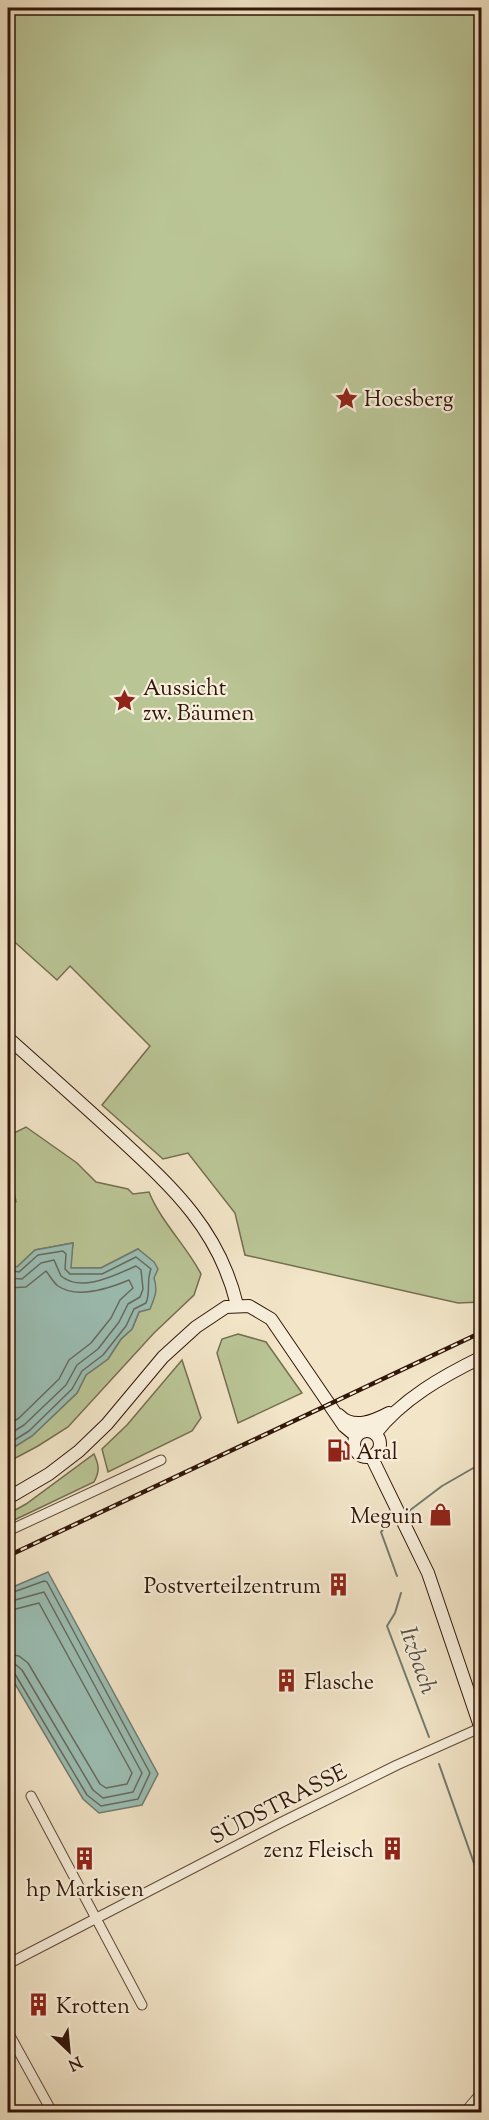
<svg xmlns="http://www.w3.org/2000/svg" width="489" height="2120" viewBox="0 0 489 2120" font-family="'Sorts Mill Goudy',serif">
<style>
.green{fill:#bac596;stroke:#766e50;stroke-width:1.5}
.water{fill:#9bbfb5;stroke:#717b70;stroke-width:1.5}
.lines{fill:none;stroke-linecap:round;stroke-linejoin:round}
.shore{stroke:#666a5f;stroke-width:1.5}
.stream{stroke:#717b70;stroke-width:2}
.minor-casing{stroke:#624a39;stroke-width:11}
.secondary-casing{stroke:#321609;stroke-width:14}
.minor{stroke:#f7eedb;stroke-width:9}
.secondary{stroke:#f7eedb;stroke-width:12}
.rail-casing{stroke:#321609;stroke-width:4.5}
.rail{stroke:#f7eedb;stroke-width:2;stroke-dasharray:7;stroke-linecap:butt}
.labels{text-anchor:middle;stroke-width:4.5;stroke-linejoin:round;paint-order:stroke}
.poi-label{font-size:22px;fill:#321609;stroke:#f7eedb;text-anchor:start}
.street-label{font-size:22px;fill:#321609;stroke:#f7eedb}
.water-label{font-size:24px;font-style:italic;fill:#575145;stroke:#f7eedb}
</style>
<rect width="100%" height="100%" fill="#f2e5c8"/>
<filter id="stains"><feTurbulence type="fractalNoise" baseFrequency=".00333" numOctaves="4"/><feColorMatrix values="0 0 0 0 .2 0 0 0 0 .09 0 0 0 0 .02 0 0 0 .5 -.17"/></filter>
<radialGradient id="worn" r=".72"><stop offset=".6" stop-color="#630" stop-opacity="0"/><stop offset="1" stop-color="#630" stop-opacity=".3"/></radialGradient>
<path class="green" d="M 8,8 L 481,8 L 481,1302 L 458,1303 L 245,1255 L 235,1213 L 188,1153 L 163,1159 L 102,1105 L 150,1046 L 70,966 L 57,980 L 8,936 Z
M 26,1127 L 77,1163 L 96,1182 L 128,1189 L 133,1194 L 149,1192 C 161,1222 186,1245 201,1274 L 194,1295 L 154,1333 L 68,1427 L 38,1446 L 8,1462 L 8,1451 L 32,1436 L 77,1393 L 86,1375 L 108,1359 L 121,1339 L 132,1329 L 139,1312 L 144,1255 L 138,1249 L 101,1268 L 70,1268 L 73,1243 L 35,1250 L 17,1267 L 8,1264 L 8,1208 L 16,1202 L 13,1186 L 8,1184 L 8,1136 Z
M 238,1334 L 266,1342 L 302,1393 L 238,1423 L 217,1353 L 222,1339 Z
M 182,1360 L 201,1418 L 192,1431 L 108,1472 L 102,1449 L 127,1425 Z
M 94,1454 C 99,1465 100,1471 94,1482 L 8,1523 L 8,1514 L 26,1504 Z"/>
<path class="water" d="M 73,1243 L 71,1268 L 101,1268 L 138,1249 L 154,1262 L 158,1269 L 154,1278 C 158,1290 155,1297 150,1309 L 139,1312 L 132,1329 L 121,1339 L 108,1359 L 86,1375 L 77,1393 L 32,1436 L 8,1451 L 8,1264 L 17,1267 L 35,1250 Z
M 48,1572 L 158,1774 L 142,1805 L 99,1813 L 83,1799 L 8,1672 L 8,1589 Z"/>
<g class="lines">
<path class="shore" d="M 8,1270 L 19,1272 L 38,1255 L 63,1251 L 66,1254 L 65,1269 L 70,1274 L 102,1274 L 136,1257 L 151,1269 C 146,1281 151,1291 146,1303 L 134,1309 L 126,1326 L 103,1355 L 82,1371 L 72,1389 L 29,1431 L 8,1444
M 8,1278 L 22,1279 L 41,1263 L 54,1260 L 61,1276 C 82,1293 115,1275 136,1266 L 141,1270 L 143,1289 L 140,1297 L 128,1304 L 119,1322 L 98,1349 L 77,1365 L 66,1385 L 24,1425 L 8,1435
M 8,1288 L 26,1287 L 46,1271 C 50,1276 53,1282 58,1286 C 77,1299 110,1288 129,1280 L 133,1288 L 120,1300 L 111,1318 L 91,1343 L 69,1360 L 59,1379 L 19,1418 L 8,1425
M 8,1594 L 44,1581 L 47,1582 L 150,1773 L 138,1799 L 101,1806 L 87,1795 L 15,1674 L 8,1670
M 8,1602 L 44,1592 L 142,1773 L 133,1792 L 103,1798 L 93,1790 L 22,1670 L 15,1664 L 8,1663
M 8,1611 L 39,1603 L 132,1773 L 127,1784 L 106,1788 L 100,1784 L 28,1663 L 19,1656 L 8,1654"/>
<path class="stream" d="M 409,1511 L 442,1486 L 482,1463
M 389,1523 L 381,1532 L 397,1576
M 401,1593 L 395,1613 L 387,1626 L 429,1737
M 439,1764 L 482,1886"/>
<defs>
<path id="minor" d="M 8,1531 L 161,1460
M 31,1796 L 142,2005
M 8,1964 L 282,1822 L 397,1765 L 480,1728
M 8,2032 L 52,2112
M 465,2112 L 482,2092"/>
<path id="secondary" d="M 8,1038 C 44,1070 81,1103 117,1136 C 172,1187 219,1229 237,1305
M 339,1415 C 353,1430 374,1421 389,1413
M354 1444a13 13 0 1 1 26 0a13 13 0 1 1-26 0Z
M 375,1434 C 402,1399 443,1376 482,1357
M 371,1456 L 428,1573 L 482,1732
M 8,1498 L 49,1474 L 79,1451 L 107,1424 L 163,1357 L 196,1327 L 226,1307 L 249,1306 L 271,1319 L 344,1426 L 356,1436"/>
</defs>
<use href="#minor" class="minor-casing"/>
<use href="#secondary" class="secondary-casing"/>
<use href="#minor" class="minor"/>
<use href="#secondary" class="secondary"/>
<defs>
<path id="rail" d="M 8,1556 L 482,1332"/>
</defs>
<use href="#rail" class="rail-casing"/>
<use href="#rail" class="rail"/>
</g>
<defs>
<symbol id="sight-bare" viewBox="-9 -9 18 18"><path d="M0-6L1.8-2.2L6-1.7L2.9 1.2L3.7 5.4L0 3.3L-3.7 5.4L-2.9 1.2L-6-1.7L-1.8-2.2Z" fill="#8f2418" stroke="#f7eedb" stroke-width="2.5" paint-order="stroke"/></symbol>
<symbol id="fuel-bare" viewBox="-9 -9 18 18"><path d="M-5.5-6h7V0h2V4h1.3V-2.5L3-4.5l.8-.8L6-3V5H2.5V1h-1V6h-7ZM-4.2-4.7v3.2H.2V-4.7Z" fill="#8f2418" stroke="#f7eedb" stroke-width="2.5" paint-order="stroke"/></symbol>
<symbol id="shop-bare" viewBox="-9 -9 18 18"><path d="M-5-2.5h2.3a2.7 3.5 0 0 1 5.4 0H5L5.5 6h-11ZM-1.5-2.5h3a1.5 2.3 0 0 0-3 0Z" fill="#8f2418" stroke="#f7eedb" stroke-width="2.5" paint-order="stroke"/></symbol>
<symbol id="building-bare" viewBox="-9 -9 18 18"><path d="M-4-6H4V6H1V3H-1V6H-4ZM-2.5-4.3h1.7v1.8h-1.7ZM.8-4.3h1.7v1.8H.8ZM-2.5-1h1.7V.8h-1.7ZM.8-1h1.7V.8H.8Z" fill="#8f2418" stroke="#f7eedb" stroke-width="2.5" paint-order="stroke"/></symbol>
</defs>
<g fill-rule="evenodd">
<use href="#sight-bare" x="330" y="382" width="33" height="33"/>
<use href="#sight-bare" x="108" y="684" width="33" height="33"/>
<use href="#fuel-bare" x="322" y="1434" width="33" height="33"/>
<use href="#shop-bare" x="424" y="1498" width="33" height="33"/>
<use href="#building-bare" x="322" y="1568" width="33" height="33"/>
<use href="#building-bare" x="270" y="1664" width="33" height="33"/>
<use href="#building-bare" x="376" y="1832" width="33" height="33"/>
<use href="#building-bare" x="68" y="1842" width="33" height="33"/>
<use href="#building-bare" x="22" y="1988" width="33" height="33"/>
</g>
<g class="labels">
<g class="poi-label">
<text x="364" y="406">Hoesberg</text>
<text x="143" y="695">Aussicht<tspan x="143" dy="25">zw. Bäumen</tspan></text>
<text x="356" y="1459">Aral</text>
<text x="423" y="1523" text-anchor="end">Meguin</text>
<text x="321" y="1593" text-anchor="end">Postverteilzentrum</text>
<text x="304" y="1689">Flasche</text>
<text x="374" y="1857" text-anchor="end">zenz Fleisch</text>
<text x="85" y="1896" text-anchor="middle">hp Markisen</text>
<text x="56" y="2013">Krotten</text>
</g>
<g class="street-label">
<text transform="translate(278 1803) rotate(-27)" y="8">SÜDSTRASSE</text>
</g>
<g class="water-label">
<text transform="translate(419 1660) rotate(71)" y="8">Itzbach</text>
</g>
</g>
<rect width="489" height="2120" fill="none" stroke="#f2e5c8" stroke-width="30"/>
<rect x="9" y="9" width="471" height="2102" fill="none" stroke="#321609" stroke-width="3"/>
<rect x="15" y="15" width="459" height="2090" fill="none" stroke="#321609" stroke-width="1.5"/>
<g transform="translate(69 2051) rotate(154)" stroke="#f7eedb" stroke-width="4.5" paint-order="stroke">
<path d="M0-4.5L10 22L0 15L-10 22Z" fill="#321609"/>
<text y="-9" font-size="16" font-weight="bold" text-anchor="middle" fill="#321609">N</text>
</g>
<rect width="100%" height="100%" filter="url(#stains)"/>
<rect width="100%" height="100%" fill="url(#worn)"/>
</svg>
